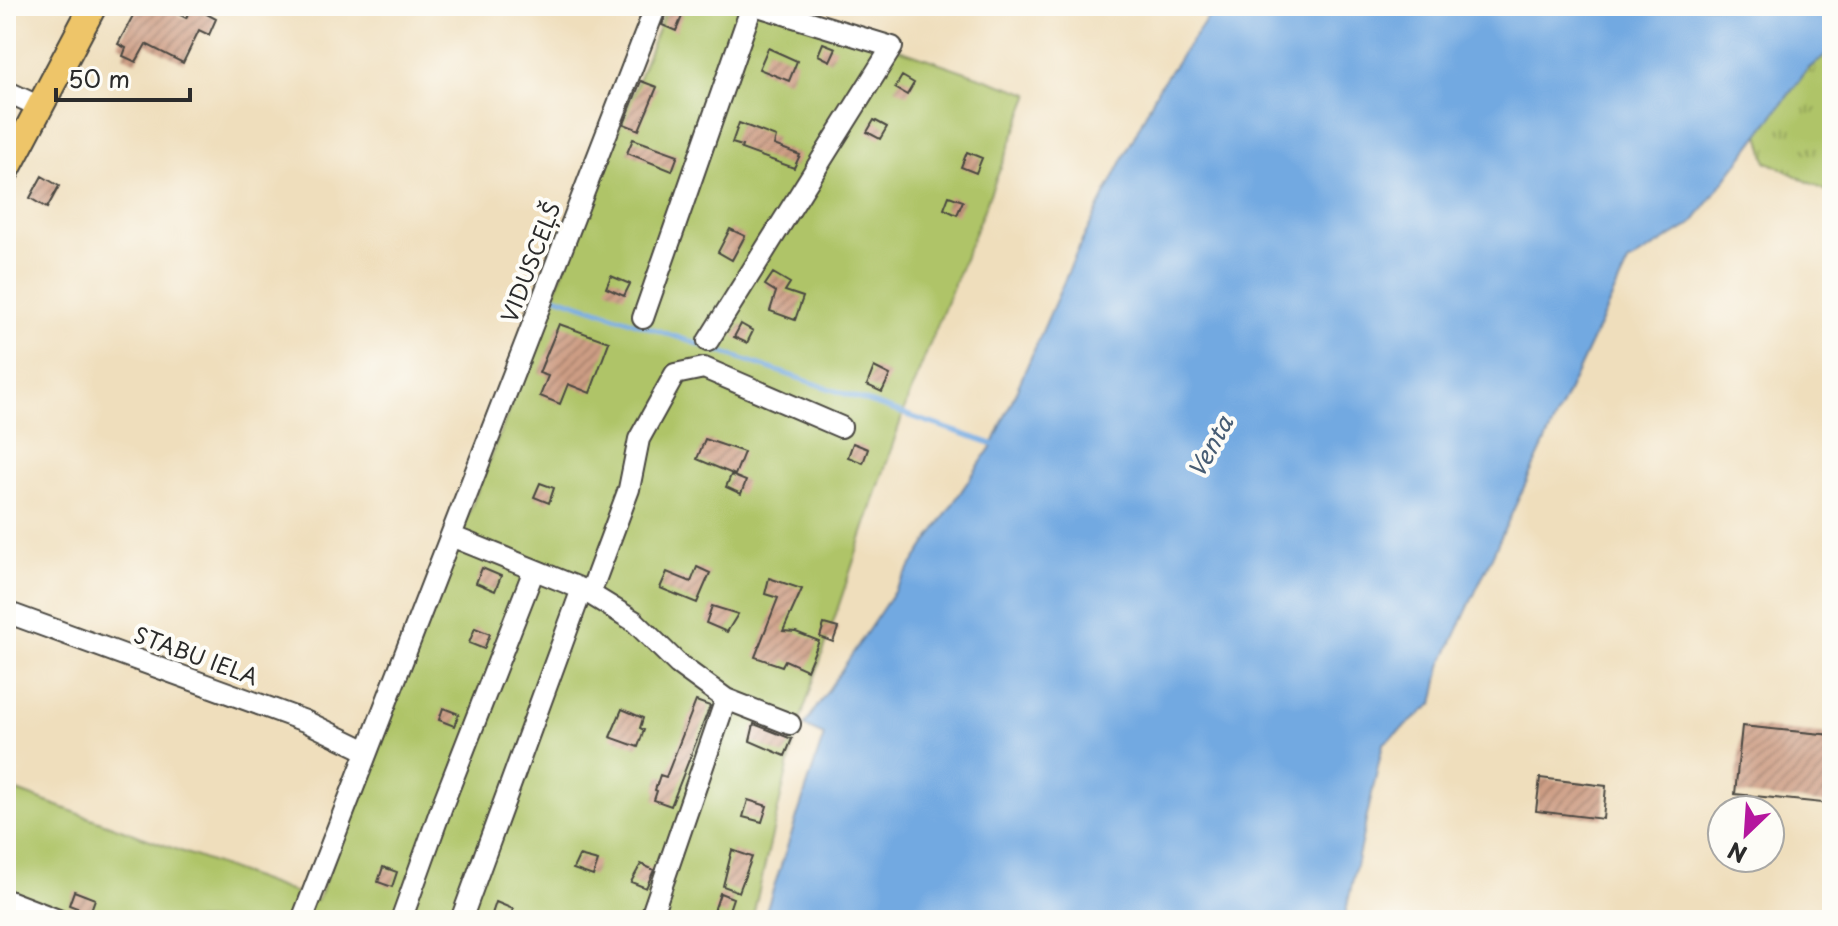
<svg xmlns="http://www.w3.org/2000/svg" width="1838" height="926" viewBox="0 0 1838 926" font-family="'Playpen Sans',sans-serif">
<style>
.grass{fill:url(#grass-tufts);stroke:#6d784a;stroke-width:2}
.garden{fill:#afc468;stroke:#6d784a;stroke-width:2}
.water{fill:#72a9e1;stroke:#4e6a86;stroke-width:2}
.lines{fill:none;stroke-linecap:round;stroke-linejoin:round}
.stream{stroke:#72a9e1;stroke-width:5}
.building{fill:url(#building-hatch)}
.minor-casing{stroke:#484641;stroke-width:24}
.major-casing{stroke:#484641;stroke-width:30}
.minor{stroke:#fff;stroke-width:20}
.major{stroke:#eec569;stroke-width:26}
.labels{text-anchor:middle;stroke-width:8;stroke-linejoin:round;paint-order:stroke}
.street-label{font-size:22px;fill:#2b2b2b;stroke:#fdfcf7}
.water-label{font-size:24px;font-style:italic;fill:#475d74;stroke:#fdfcf7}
</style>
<defs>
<pattern id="grass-tufts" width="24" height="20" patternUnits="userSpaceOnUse" patternTransform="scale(2)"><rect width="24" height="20" fill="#afc468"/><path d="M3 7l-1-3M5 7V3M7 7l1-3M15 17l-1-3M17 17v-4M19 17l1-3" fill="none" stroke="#8f9f56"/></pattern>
<pattern id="building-hatch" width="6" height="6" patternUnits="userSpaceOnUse" patternTransform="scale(2)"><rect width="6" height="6" fill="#cd9d84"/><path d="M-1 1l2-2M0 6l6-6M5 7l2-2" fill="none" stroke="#a7806c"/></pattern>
</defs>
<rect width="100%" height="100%" fill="#fdfcf7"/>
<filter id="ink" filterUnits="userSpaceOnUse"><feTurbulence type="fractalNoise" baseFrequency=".0125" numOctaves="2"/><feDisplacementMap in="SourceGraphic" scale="16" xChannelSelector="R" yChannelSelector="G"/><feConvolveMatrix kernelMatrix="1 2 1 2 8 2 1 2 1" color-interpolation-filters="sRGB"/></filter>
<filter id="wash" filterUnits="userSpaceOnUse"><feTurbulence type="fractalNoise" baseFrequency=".006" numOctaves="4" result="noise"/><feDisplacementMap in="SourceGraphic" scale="32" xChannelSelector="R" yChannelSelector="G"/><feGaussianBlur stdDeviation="1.8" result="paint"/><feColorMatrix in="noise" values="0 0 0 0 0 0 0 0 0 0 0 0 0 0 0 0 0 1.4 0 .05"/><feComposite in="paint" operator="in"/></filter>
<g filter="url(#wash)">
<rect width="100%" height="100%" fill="#efdebc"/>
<path class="grass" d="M 1832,50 L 1832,194 L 1766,161 L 1759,134 L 1808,69 Z"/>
<path class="garden" d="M 667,6 L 774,6 L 1030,94 L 908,399 L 796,733 L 752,920 L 6,920 L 6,787 L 317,901 Z"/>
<path class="water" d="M 1216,6 L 1832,6 L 1832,50 L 1808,69 L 1692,224 L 1628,263 L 1441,666 L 1433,704 L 1383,744 L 1344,920 L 763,920 L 824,735 L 804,726 L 993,444 L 1080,245 L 1159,87 Z"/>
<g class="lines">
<path class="stream" d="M 550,294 L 993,444 L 996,450"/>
</g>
<g id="blocks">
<path class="building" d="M 138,6 L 162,6 L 186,18 L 192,6 L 216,19 L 209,35 L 199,30 L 183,63 L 146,44 L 136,62 L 123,56 L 126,48 L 118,44 Z
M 669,8 L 683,14 L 676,31 L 662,25 Z
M 823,43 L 836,48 L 830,61 L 818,55 Z
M 768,48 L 797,61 L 789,81 L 759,69 Z
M 902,76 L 914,83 L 907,95 L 895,88 Z
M 641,81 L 657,87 L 639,130 L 624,124 Z
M 874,120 L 887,127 L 880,139 L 867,132 Z
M 739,123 L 776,137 L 774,145 L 800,155 L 794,168 L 741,149 L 742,146 L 732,143 Z
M 633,139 L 678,155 L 672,171 L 627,153 Z
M 967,152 L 982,158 L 976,173 L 961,167 Z
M 42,176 L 59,186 L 47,208 L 30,198 Z
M 949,196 L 963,201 L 957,215 L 944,209 Z
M 730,229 L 745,236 L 732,260 L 718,252 Z
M 773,273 L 790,283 L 785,291 L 803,297 L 795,320 L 770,311 L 776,292 L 765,285 Z
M 611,276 L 630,284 L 624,296 L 606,288 Z
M 559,324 L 609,342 L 590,393 L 568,384 L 560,404 L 540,396 L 548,376 L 539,373 Z
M 741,324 L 753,331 L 747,343 L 734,337 Z
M 874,367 L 890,375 L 882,392 L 867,385 Z
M 705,439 L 744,452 L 735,475 L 697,459 Z
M 853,443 L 868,449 L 863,463 L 848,457 Z
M 731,475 L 746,481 L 741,494 L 726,487 Z
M 540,483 L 554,488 L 549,503 L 534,497 Z
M 697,567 L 710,573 L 697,603 L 660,588 L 667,572 L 691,582 Z
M 482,568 L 501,576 L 495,591 L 476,583 Z
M 769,578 L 802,589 L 783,631 L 796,632 L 819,641 L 807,670 L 785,660 L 782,666 L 755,657 L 778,598 L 765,594 Z
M 712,606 L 738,614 L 727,632 L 706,623 Z
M 824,624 L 838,628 L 833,642 L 820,637 Z
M 475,628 L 490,634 L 484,649 L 469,643 Z
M 696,701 L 710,706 L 671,806 L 654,800 L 657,791 L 655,790 L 660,775 L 666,777 Z
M 443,708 L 459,714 L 454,726 L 439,720 Z
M 622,709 L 643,718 L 640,728 L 644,730 L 638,747 L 610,737 Z
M 754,724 L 792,739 L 785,756 L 750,741 Z
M 1742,726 L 1832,735 L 1832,804 L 1735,794 Z
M 1540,778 L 1606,786 L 1603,819 L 1536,811 Z
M 748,800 L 767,806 L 762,822 L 743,817 Z
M 732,850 L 752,857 L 739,892 L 723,886 Z
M 579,856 L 598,861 L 593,876 L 573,869 Z
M 641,864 L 654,870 L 646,888 L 631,882 Z
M 383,867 L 397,872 L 392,887 L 378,882 Z
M 74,891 L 95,899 L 90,913 L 69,905 Z
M 720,893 L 733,898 L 727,916 L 714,911 Z
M 496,902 L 513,909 L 509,920 L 490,920 Z"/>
</g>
</g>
<g filter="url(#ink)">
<use href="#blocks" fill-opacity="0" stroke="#484641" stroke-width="2"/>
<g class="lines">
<defs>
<path id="minor" d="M 6,91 L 40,107
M 643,318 L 752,6
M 708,341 L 892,47 L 758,6
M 451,536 L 582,589 L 634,621 L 678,664 L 726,699 L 790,724
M 590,594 L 629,489 L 639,439 L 675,374 L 704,368 L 841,427
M 6,612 L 305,721 L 367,751
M 6,900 L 58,920
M 302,920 L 656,6
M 401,920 L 442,806 L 534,570
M 461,920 L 582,589
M 650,920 L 726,699"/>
<path id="major" d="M 6,171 L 93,6"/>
</defs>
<use href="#minor" class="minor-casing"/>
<use href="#major" class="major-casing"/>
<use href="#minor" class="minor"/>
<use href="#major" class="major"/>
</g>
</g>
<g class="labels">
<g class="street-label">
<text transform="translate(531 262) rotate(-69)" y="8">VIDUSCEĻŠ</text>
<text transform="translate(196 656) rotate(20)" y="8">STABU IELA</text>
</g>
<g class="water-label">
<text transform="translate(1211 447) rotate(-61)" y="8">Venta</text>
</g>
</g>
<rect width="1838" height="926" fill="none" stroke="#fdfcf7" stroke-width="32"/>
<g transform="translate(1746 834) rotate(205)"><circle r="38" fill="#fdfcf7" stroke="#a9a8a5" stroke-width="2"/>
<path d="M0-6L14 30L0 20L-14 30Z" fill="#b5179e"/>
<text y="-12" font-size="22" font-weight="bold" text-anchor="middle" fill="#2b2b2b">N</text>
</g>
<path d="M56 88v12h134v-12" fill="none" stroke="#2b2b2b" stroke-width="4"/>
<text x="68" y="88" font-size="24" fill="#2b2b2b" stroke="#fdfcf7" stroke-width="6" paint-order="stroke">50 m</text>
</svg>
